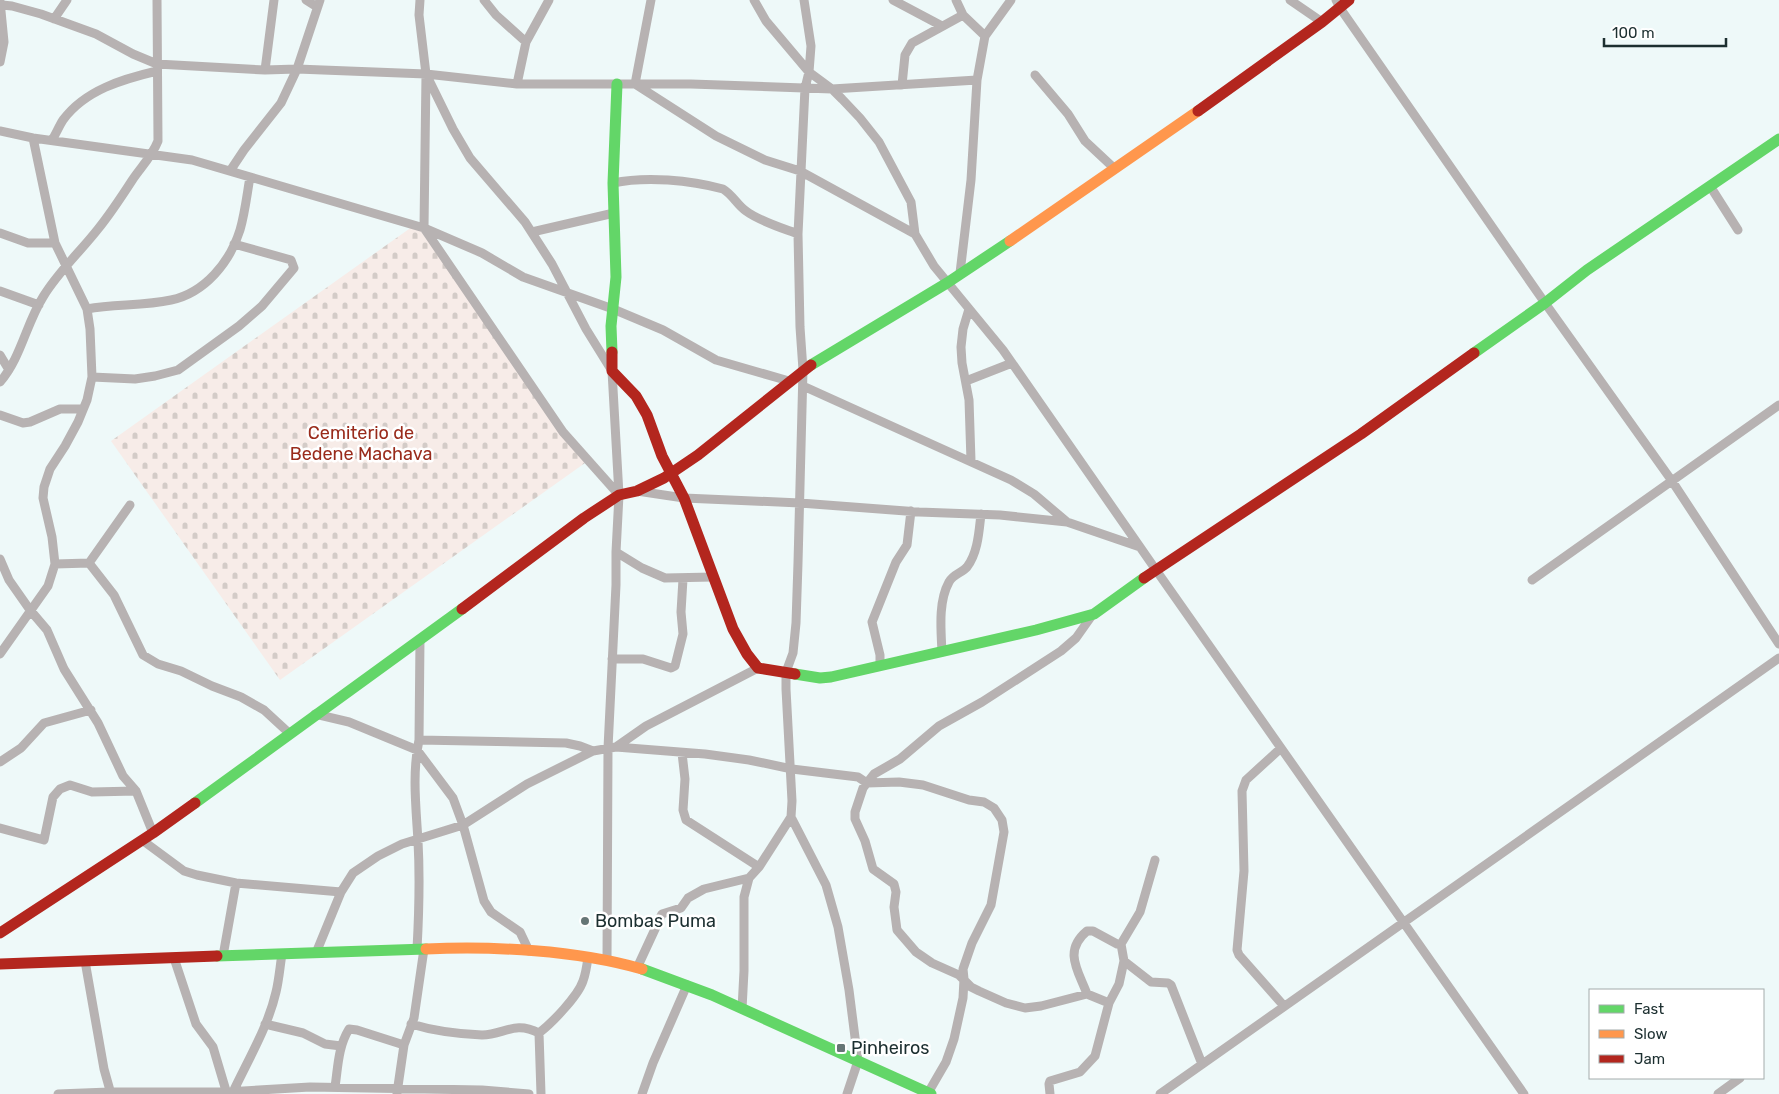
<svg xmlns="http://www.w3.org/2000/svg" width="1779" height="1094" viewBox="0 0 1779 1094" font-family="Rubik,sans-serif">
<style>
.cemetery{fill:url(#cemetery-stones)}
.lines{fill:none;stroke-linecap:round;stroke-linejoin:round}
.street{stroke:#b7b2b2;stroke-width:9}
.fast{stroke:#63d668;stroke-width:11}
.slow{stroke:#ff974d;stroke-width:11}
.jam{stroke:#b3261e;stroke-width:11}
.poi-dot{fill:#667676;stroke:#fff;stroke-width:2}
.labels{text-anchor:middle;stroke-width:5;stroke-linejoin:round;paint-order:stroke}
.park-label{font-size:18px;fill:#992b1b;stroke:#fff}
.poi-label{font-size:18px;fill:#1c2f30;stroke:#fff;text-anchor:start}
</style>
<defs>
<pattern id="cemetery-stones" width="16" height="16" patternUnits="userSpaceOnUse" patternTransform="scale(1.25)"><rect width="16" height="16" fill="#f7ece8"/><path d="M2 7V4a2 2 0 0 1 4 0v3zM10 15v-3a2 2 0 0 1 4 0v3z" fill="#d3cbc7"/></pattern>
</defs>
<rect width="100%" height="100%" fill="#eef9f9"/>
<path class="cemetery" d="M 416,224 L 585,463 L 280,680 L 111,441 Z"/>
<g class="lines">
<path class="street" d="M 306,0 L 317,7
M 420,0 L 419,15 L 426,74 L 424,228 L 563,432 L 619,495
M 484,0 L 496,15 L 526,42
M 651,0 L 635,84 L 716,136 L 765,160 L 800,171 L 915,234
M 754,0 L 766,21 L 809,72 L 832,89 L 842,99 L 860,118 L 879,142 L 911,202 L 915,234 L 934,266 L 1003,350 L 1156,570 L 1524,1094
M 893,0 L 942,26
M 956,0 L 963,15 L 985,36
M 1290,0 L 1322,22
M 1336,0 L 1340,8 L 1545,303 L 1672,481 L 1779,644
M 2,5 L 12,6 L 41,14 L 96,34 L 133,54 L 157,64 L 265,70 L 297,69 L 426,74 L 517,84 L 691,84 L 832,89 L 977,80
M 54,19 L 67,0
M 0,62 L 4,42 L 0,1
M 265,70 L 274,0
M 426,74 L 453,129 L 470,158 L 525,222 L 552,264 L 586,329 L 612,371 L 619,495 L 616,552 L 616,585 L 608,748 L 607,960
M 1035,75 L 1068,114 L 1085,141 L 1115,169
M 517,84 L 526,42 L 549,0
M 902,85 L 905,55 L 912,43 L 963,15
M 0,131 L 33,138 L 192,160 L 424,228 L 482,253 L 523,277 L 613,309 L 663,330 L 716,360 L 789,381
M 52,140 C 56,134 59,126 63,120 C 85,90 123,79 157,71
M 230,171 L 244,150 L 281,103 L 297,69 L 320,0
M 613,183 C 646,176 690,180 723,189 C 733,195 737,205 746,211 C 759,221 782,228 798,234
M 1710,186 L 1738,230
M 532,232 L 614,213
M 0,233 L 28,243 L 55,243
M 960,273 L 971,180 L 977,80 L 985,36 L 1011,0
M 0,291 L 39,305
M 87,309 C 115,304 143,306 171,300 C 205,293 230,262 240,230 C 245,213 247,194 250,177
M 969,309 L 963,329 L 961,347 L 962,363 L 969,400 L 971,461
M 0,355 L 9,370
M 92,377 L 135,379 L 155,376 L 178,370 L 239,326 L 262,306 L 294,268 L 291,260 L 234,244
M 966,381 L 1012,363
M 0,382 C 21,358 26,324 43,297 C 58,272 80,252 98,229 C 111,213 122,196 133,179 C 142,166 152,156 158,141 L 157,0
M 803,386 L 1011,480 L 1034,494 L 1067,522
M 0,415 L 23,423 L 30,422 L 60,409 L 83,409
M 637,491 L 684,498 L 800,503 L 919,512 L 1000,515 L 1067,522 L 1140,547
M 616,552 L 642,568 L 665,578 L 713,577
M 0,559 L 9,580 L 30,610 L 47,630 L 64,669 L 98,723 L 123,776 L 136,791 L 153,833
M 89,563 L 130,505
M 55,564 L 89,563 L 114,595 L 143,655 L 158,664 L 181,671 L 212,686 L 241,697 L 264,710 L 289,733
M 1532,580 L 1779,405
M 1093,614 L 1076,638 L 1061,651 L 982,702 L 939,726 L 900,759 L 874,774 L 863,788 L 855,812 L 855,819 L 865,841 L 873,869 L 894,884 L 896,892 L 894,907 L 897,930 L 916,952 L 932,963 L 959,975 L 971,987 L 979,991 L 1006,1003 L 1025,1008 L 1041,1006 L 1087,994 L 1109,1003
M 942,652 C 941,630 938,602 949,582 C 953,574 962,573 967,567 C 978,553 979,531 981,514
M 0,654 L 48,586 L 55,564 L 52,537 L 43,498 L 44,487 L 50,469 L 65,446 L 78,422 L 87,400 L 92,377 L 90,329 L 87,309 L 55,243 L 33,138
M 612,659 L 643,659 L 671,668 L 675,666 L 683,634 L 681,612 L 683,579
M 880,665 L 880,655 L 872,622 L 896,562 L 907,545 L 911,511
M 315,714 L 349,722 L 417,750 L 453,798 L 463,825 L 484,901 L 491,912 L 520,932 L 529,951
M 419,740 L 566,743 L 580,746 L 593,751
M 616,747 L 646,726 L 758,668
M 1281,748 L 1246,780 L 1242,791 L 1244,871 L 1237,950 L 1239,955 L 1284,1006
M 682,753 L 685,779 L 683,810 L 686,820 L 759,867
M 0,762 L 21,748 L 44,723 L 91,710
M 791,817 L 826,885 L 838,927 L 849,990 L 858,1061 L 847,1094
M 0,828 L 44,840 L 53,797 L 60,789 L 70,785 L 92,792 L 136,791
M 142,840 L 184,871 L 197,875 L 236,883 L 341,892
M 417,949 C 419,913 420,877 418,841 C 416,807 412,773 419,740 L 420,639
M 316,953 L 341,892 L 353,873 L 378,856 L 402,844 L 463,825 L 527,784 L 593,751 L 616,747 L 705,754 L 749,760 L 792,769 L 858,777 L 867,783 L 899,782 L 923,785 L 969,800 L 984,802 L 994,808 L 1002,820 L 1004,832 L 991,905 L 972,943 L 963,969 L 964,979 L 963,998 L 954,1039 L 946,1062 L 928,1093
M 223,956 L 236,883
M 174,958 L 196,1024 L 213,1047 L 227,1094
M 85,961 L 104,1069 L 111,1094
M 1124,961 L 1151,982 L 1168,983 L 1171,985 L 1202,1064
M 637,968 L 662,914 L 681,908 L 688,898 L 704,889 L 749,878
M 1087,994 C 1078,970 1063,951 1087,931 L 1093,931 L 1117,944 L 1121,944
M 742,1009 L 744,971 L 744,897 L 749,878 L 759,867 L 791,817 L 792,801 L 786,689 L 786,672 L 793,653 L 796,623 L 798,563 L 803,370 L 800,327 L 798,234 L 805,88 L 809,72 L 811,46 L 804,0
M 265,1024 L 303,1033 L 325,1044 L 341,1046
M 411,1024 C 434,1031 458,1034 482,1035 C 504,1035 514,1020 539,1033
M 539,1033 C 552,1023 578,996 583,981 C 586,973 587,965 588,957
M 539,1033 L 541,1094
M 335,1087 C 338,1067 338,1047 349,1029 L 357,1030 L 404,1045
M 233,1092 C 248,1060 268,1027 276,992 C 279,980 280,966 282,954
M 397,1093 L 404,1045 L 414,1018 L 424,949
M 58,1094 L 109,1092 L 226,1092 L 310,1087 L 482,1090 L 529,1094
M 642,1094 L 653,1063 L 687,985
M 1050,1094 L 1049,1084 L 1050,1081 L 1080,1072 L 1095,1056 L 1109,1003 L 1119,984 L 1124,961 L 1121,944 L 1140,912 L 1155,860
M 1160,1094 L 1779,658
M 1718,1094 L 1740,1078"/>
<path class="fast" d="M 612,352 L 611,326 L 616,277 L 613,183 L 617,84
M 1474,353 L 1545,303 L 1587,270 L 1779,139
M 811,365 L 947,283 L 1010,241
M 795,674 L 820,678 L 831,677 L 1036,630 L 1094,614 L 1144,578
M 195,803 L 462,609
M 217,956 L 426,949
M 642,969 L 712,995 L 931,1094"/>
<path class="slow" d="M 1010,241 L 1198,111
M 426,949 C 494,946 576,950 642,969"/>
<path class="jam" d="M 1198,111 L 1322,22 L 1349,0
M 612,352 L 612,371 L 636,396 L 647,415 L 662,456 L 684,498 L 733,629 L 747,654 L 758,668 L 795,674
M 1144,578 L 1361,434 L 1474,353
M 462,609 L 584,518 L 619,495 L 637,491 L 664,478 L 698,455 L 811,365
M 0,933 L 153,833 L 195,803
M 0,964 L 217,956"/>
</g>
<g class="poi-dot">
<circle cx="585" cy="921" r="5"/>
<rect x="836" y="1043" width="10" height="10" rx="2.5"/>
</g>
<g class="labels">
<g class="park-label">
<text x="361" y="439">Cemiterio de<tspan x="361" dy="21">Bedene Machava</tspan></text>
</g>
<g class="poi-label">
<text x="595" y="927">Bombas Puma</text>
<text x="851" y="1054">Pinheiros</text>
</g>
</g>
<rect x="1589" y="989" width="175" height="90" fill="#ffffff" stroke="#a4acac"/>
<rect x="1599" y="1005" width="25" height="8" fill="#63d668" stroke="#a4acac"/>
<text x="1634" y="1014" font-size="15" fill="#1c2f30">Fast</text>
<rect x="1599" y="1030" width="25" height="8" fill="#ff974d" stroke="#a4acac"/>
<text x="1634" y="1039" font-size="15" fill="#1c2f30">Slow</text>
<rect x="1599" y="1055" width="25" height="8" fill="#b3261e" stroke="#a4acac"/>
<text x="1634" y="1064" font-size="15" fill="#1c2f30">Jam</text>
<path d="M1604 38v8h122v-8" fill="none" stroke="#1c2f30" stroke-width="2.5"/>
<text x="1612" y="38" font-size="15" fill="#1c2f30" stroke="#ffffff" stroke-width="4" paint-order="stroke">100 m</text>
</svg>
